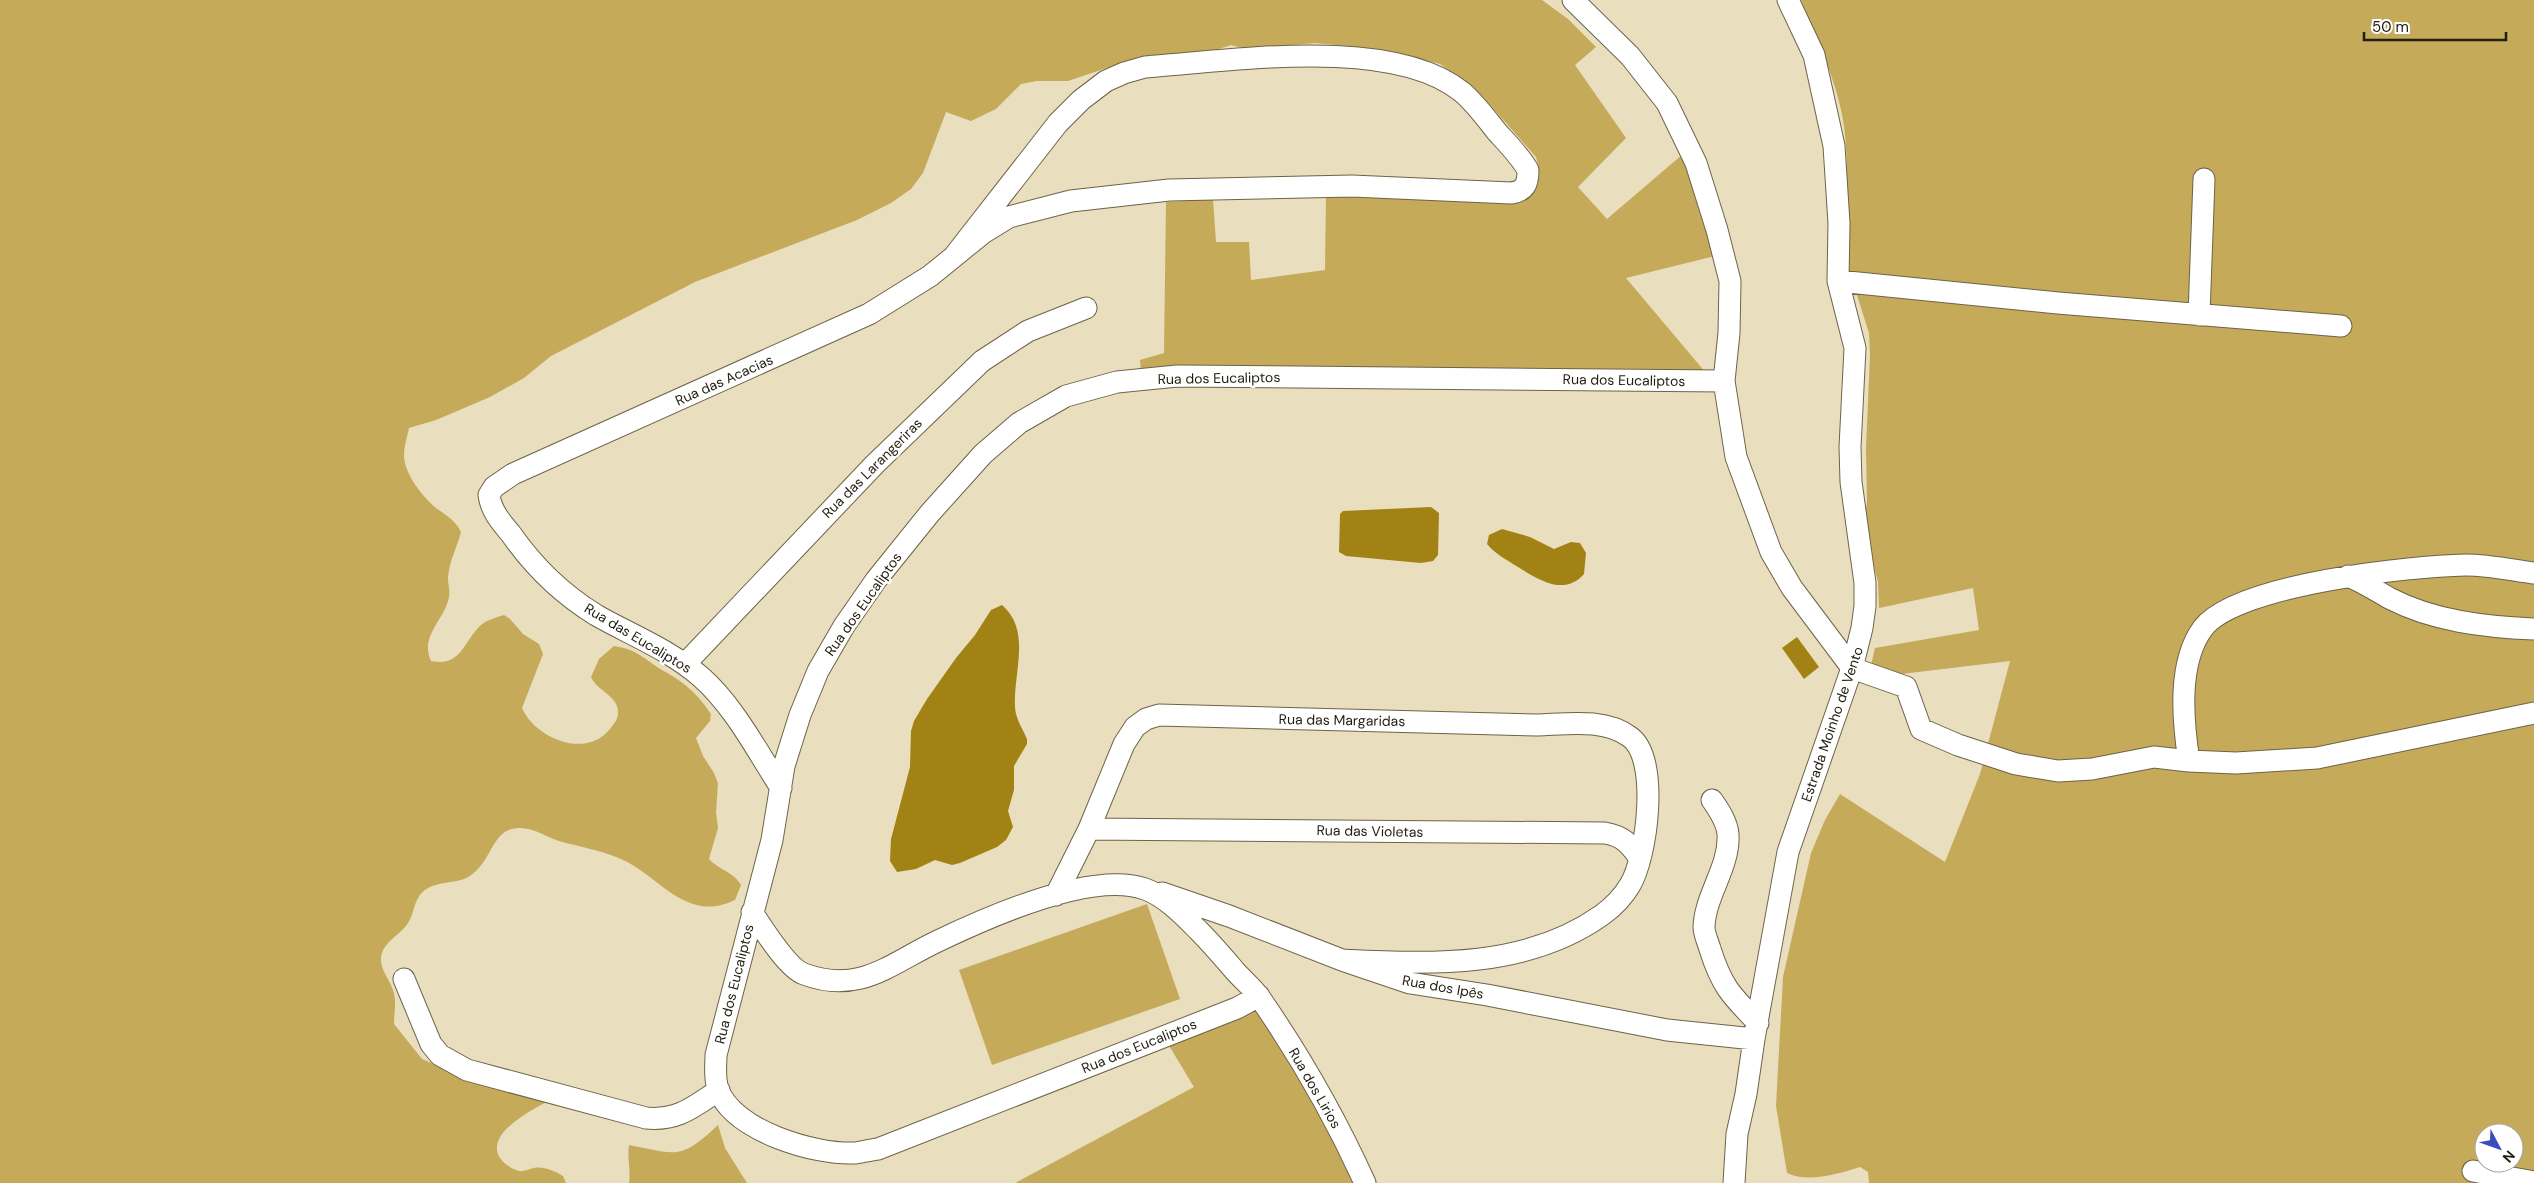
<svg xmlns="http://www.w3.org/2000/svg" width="2534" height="1183" viewBox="0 0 2534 1183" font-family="'DM Sans',sans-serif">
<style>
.green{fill:#c5aa5a;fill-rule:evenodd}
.water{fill:#a28214}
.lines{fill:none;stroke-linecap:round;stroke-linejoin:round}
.street-casing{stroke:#6d6347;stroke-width:23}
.street{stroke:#fff;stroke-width:21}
.labels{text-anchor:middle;stroke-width:5;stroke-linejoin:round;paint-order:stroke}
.street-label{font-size:14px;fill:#211d11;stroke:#fff}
</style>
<rect width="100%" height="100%" fill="#e9debe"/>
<path class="green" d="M 0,0 L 1542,0 L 1568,19 L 1596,47 L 1575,65 L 1626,138 L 1578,187 L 1607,219 L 1683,154 L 1715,256 L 1626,278 L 1706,373 L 1141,373 L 1140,360 L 1164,353 L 1166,202 L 1213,199 L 1216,242 L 1249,242 L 1251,280 L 1325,270 L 1326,195 L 1476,201 L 1537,178 L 1539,168 L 1536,157 L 1484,98 L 1463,80 L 1440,64 L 1378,49 L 1315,43 L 1246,49 L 1231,45 L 1213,51 L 1136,58 L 1068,81 L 1037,81 L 1021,84 L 996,109 L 971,121 L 946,112 L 923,173 L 911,189 L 891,203 L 857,220 L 695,282 L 551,356 L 524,378 L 490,397 L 436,420 L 409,428 C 407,437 404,447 404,455 C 404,474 423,497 436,508 C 447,516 455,520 461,532 C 457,547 449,562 448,578 C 448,586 451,592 448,601 C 442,622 420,637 431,661 C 464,668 464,636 485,622 C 491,619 497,617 504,615 L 510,619 L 523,634 L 539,644 L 543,654 L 522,708 C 535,738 585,759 609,730 C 613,725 618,720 618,713 C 619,696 597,691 591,677 L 599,659 L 614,646 C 637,649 644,659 662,670 C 684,682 697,693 711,714 L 710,721 L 696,738 L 703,756 L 714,773 L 718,783 L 716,812 L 718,828 L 709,859 C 719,870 734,872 741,885 L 735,900 C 686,924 660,876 621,859 C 601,850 580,847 559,841 C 543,836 528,823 509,830 C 490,837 489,869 464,879 C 453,883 439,882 428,888 C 412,897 416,914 406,926 C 396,938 380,944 381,962 C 382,971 390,981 393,990 C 397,1001 394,1012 394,1024 L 422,1059 L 448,1070 L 550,1100 C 534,1109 484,1133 500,1158 C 504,1164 512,1169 519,1171 C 524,1172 529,1169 534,1168 C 543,1166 555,1171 563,1176 L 566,1183 L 0,1183 Z
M 1801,0 L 2534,0 L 2534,1183 L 1869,1183 L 1868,1172 L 1860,1167 C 1838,1174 1807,1183 1787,1173 L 1776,1106 L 1783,977 L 1811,853 L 1825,820 L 1840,794 L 1945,862 L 1980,774 L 2010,661 L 1868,678 L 1875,648 L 1979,630 L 1973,588 L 1879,608 L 1878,582 L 1864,526 L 1867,502 L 1866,448 L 1870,355 L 1869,333 L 1855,289 L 1844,274 C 1845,226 1850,174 1844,126 C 1838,83 1817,40 1801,0 ZM 2484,1133 L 2514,1133 L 2514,1163 L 2484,1163 Z
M 1147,904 L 1180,999 L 992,1065 L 959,970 Z
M 1257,1007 L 1344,1154 L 1358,1183 L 1015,1183 L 1194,1087 L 1168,1044 Z
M 718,1125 L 725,1148 L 747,1183 L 629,1183 C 631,1170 627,1158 629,1145 C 677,1154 680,1161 718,1125 Z"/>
<path class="water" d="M 1431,507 L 1439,513 L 1438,555 L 1433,561 L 1421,563 L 1346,556 L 1339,552 L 1340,514 L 1343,511 Z
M 1502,529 L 1530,537 L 1554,549 L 1571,542 L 1580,543 L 1586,553 L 1584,574 C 1564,597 1538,579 1518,567 C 1507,560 1495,554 1487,544 L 1489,535 Z
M 1002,605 C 1032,631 1013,673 1015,706 C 1015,718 1023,729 1027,739 L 1027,744 L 1014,766 L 1014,790 L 1008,811 L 1013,827 L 1006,840 L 997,847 L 960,863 L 952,865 L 935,860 L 916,869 L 897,872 L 890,861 L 891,839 L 910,767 L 911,731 L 914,721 L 927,699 L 956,658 L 975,635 L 991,610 Z
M 1797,637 L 1819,667 L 1804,679 L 1782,648 Z"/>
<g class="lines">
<defs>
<path id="street" d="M 1573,0 L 1630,56 L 1667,103 L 1696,163 L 1717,230 L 1730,281 L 1729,333 L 1724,381 L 1736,457 L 1771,552 L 1792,588 L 1852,668 L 1906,687 L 1921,729 L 1958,745 L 2016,764 L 2058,771 L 2092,769 L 2154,757 L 2189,761 L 2236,763 L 2317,758 L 2534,713
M 1838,281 L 2058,303 L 2341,326
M 2199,315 L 2204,179
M 2348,576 C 2363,582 2375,590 2389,598 C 2433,621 2485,627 2534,629
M 685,664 L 875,464 L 982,361 L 1028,331 L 1086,308
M 2189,761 C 2183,722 2177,663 2203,628 C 2237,584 2411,566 2466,565 C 2488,565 2512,570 2534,573
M 781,788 C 757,751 734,706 701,677 C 670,650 631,635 596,615 C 562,594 534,567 511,534 C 501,522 491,511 489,495 L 494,487 L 513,474 L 869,314 L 930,276 L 983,233 L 1009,217 L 1071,201 L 1169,190 L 1352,186 L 1511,193 C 1525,191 1528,184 1528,170 C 1520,156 1508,144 1497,132 C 1486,118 1475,103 1462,92 C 1392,35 1231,61 1145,67 L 1124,73 L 1106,81 L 1081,100 L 1058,123 L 955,255
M 1712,800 C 1719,810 1727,822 1728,834 C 1730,867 1705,895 1704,927 C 1704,934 1708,942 1710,949 C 1722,987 1731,995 1758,1023
M 1089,829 L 1605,833 C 1623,836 1630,844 1640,859
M 1162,893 L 1229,916 L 1342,960 L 1410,983 L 1487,995 L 1667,1030 L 1754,1039
M 1056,895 L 1089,829 L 1124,744 L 1135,727 L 1146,719 L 1159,715 L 1538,725 C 1567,724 1605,718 1630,737 C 1660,758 1647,857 1630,885 C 1623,897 1613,907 1602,915 C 1526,969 1431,964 1342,960
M 752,912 C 762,927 787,968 804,974 C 860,995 891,963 938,941 C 986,918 1092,870 1145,889 C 1165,896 1184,916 1199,931 C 1212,944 1223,957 1235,971 C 1243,980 1253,988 1260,998 C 1300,1056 1336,1119 1365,1183
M 404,979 L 431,1044 L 440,1055 L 467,1070 L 646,1118 C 678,1121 693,1107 719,1090
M 1259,996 L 1237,1008 L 878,1149 C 870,1150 862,1152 855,1153 C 815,1155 733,1131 718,1089 C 714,1077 716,1066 716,1055 L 772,840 L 784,766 L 800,715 L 818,671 L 844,626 L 876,580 L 930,513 L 983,454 L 1019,423 L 1066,396 L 1117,382 L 1177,376 L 1724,381
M 2473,1171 L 2534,1182
M 1734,1183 L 1737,1134 L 1746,1094 L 1754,1039 L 1788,852 L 1852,668 L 1862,628 L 1865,606 L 1865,583 L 1851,482 L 1850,447 L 1855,348 L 1838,281 L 1839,223 L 1834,146 L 1814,55 L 1788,0"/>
</defs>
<use href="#street" class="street-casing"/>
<use href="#street" class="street"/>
</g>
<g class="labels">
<g class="street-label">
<text transform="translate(1219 378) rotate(-1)" y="5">Rua dos Eucaliptos</text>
<text transform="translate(724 380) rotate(-24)" y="5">Rua das Acacias</text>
<text transform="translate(1624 380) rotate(1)" y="5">Rua dos Eucaliptos</text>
<text transform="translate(872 468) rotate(-45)" y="5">Rua das Larangeriras</text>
<text transform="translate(863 604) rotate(-55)" y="5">Rua dos Eucaliptos</text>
<text transform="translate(638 638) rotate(31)" y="5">Rua das Eucaliptos</text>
<text transform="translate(1342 720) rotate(1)" y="5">Rua das Margaridas</text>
<text transform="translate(1832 724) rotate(-71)" y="5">Estrada Moinho de Vento</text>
<text transform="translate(1370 831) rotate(1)" y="5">Rua das Violetas</text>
<text transform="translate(734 984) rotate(-76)" y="5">Rua dos Eucaliptos</text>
<text transform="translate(1443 987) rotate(10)" y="5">Rua dos Ipês</text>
<text transform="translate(1139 1046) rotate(-22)" y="5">Rua dos Eucaliptos</text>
<text transform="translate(1315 1088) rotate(60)" y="5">Rua dos Lirios</text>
</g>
</g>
<g transform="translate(2499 1148) rotate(131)"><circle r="24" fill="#ffffff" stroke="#a6a5a0"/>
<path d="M0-4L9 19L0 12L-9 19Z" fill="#3a4dc0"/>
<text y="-8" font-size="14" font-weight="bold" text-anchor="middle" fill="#211d11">N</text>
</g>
<path d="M2364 32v8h142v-8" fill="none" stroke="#211d11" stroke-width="2.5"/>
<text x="2372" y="32" font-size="15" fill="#211d11" stroke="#ffffff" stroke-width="4" paint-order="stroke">50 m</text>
</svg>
